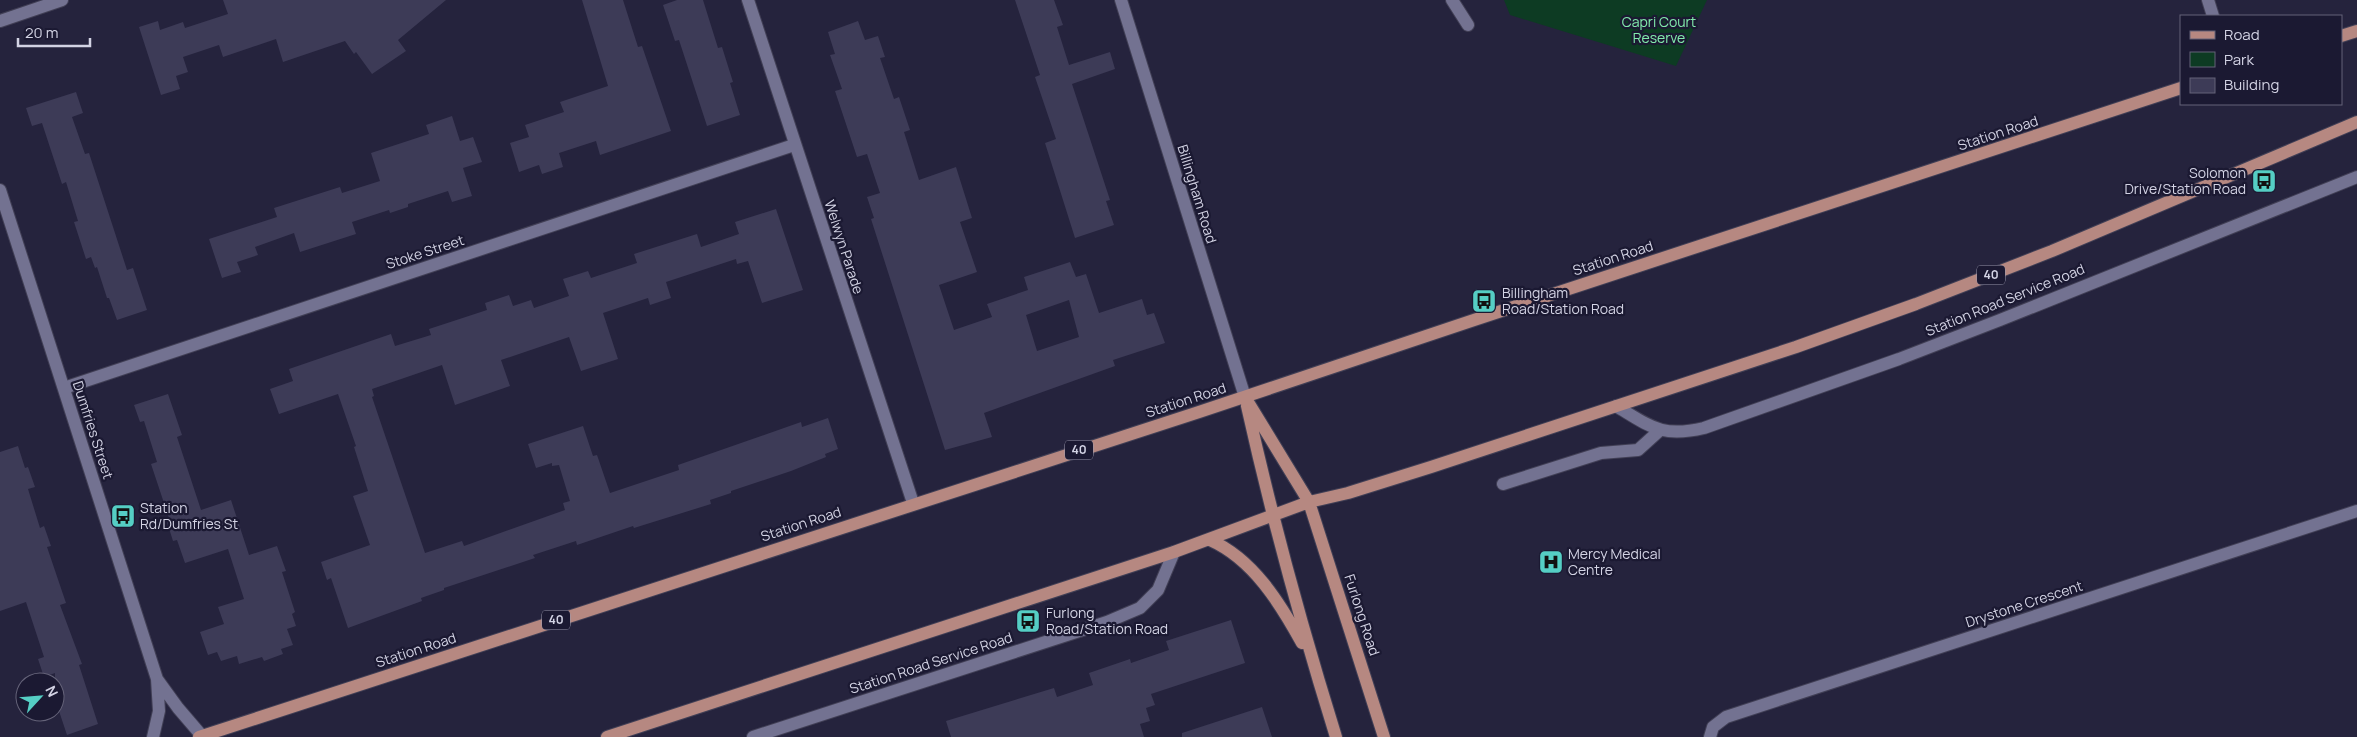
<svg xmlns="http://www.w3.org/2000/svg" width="2357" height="737" viewBox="0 0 2357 737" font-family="Manrope,sans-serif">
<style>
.green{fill:#0d3b23}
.building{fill:#3d3b57;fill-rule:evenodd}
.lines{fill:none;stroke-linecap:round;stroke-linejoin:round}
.minor-casing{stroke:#413f55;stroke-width:14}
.major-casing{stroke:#413f55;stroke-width:14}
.minor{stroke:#737291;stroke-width:12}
.major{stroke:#b68881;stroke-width:12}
.labels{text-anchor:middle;stroke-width:4.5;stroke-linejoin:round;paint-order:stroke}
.shield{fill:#1b1932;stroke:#9c9baf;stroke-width:1}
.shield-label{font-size:12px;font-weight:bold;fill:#d3d3e4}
.park-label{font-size:14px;fill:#82ebac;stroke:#1b1932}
.street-label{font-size:14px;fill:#d3d3e4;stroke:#1b1932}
.poi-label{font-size:14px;fill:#d3d3e4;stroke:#1b1932;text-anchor:start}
</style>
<rect width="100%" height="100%" fill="#25233d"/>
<path class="green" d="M 1504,0 L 1707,0 L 1676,66 L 1510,15 Z"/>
<path class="building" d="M 223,0 L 446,0 L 398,40 L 406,51 L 372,74 L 356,52 L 354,54 L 345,41 L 283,62 L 276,39 L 223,57 L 219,45 L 183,57 L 188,72 L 176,76 L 180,89 L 161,95 L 139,27 L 158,21 L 160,30 L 183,22 L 185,28 L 228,14 Z
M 582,0 L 623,0 L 638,47 L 642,46 L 671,131 L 600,155 L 596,141 L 559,153 L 563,167 L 542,174 L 539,165 L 519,172 L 510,143 L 529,137 L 525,125 L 564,112 L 560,102 L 608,86 Z
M 677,0 L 703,0 L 718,48 L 722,47 L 733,82 L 730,83 L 740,115 L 707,126 L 679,40 L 675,41 L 663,5 Z
M 1015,0 L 1054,0 L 1063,25 L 1057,27 L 1069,65 L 1110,52 L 1115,69 L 1072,84 L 1110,200 L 1106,201 L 1114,225 L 1075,238 L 1045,143 L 1056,139 L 1035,77 L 1040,75 Z
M 858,21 L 865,40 L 878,36 L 885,57 L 880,58 L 894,99 L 899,97 L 910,130 L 904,132 L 919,180 L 956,167 L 972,218 L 960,222 L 977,272 L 939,285 L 954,330 L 992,317 L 987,304 L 1028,290 L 1024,277 L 1070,262 L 1076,277 L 1086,274 L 1099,313 L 1142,299 L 1147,315 L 1154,313 L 1165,343 L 1113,360 L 1115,366 L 984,413 L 992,437 L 945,450 L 871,219 L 874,218 L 867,197 L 880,193 L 867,154 L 857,157 L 835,91 L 842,89 L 830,55 L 835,54 L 828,32 ZM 1069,300 L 1079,337 L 1037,351 L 1026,315 Z
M 76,92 L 83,113 L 72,117 L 85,154 L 89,153 L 127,270 L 133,268 L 147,310 L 117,320 L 109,298 L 107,298 L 97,267 L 95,268 L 91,257 L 86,259 L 74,222 L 78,221 L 66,182 L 62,184 L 42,123 L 32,126 L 26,108 Z
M 452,116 L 460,141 L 473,137 L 482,162 L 463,168 L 472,196 L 452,202 L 448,191 L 408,204 L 408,207 L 390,213 L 389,210 L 352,222 L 356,234 L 300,252 L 294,233 L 255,247 L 258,255 L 237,262 L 241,272 L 222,278 L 209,239 L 277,217 L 274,208 L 340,187 L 342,193 L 380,181 L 371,153 L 429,134 L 426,125 Z
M 776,209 L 803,290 L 762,303 L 748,261 L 737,264 L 736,259 L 666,282 L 671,298 L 650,305 L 648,298 L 603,313 L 618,359 L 581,371 L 569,337 L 501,360 L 510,386 L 455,405 L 442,365 L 372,389 L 374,396 L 372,397 L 425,553 L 462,541 L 464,546 L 565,510 L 563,503 L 570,501 L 559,465 L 552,466 L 552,463 L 536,468 L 528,444 L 583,426 L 593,456 L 597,455 L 610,493 L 679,470 L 678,465 L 801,422 L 802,427 L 828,418 L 838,449 L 825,454 L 826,457 L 791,471 L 731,491 L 731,493 L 710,500 L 711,504 L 634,528 L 633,526 L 577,545 L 576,541 L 533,555 L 535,558 L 444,588 L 444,590 L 421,598 L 422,601 L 348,628 L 331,578 L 327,580 L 321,562 L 370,545 L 353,496 L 368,491 L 354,447 L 356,446 L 338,394 L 279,414 L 270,389 L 293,381 L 289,369 L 391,334 L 395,346 L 431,335 L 429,329 L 487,310 L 485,303 L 509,295 L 513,306 L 531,300 L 534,308 L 569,296 L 563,279 L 588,271 L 591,278 L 637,263 L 634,254 L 697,234 L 701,247 L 739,234 L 735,222 Z
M 168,394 L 182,435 L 177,437 L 201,510 L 231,500 L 249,555 L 277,546 L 286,571 L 282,572 L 295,612 L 292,614 L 296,626 L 287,629 L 293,645 L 281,649 L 283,654 L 264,661 L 262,657 L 239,664 L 237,656 L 221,661 L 217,652 L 208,655 L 200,632 L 224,624 L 218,607 L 244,599 L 228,549 L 185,563 L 177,540 L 173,541 L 167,522 L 170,521 L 151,464 L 157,462 L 144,421 L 140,422 L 134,405 Z
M 18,446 L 25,468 L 28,467 L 35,487 L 28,489 L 40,528 L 44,526 L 51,546 L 47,547 L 66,603 L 60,605 L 82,664 L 79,665 L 98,724 L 67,735 L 55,699 L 55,673 L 44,677 L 38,659 L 44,657 L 26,602 L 0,611 L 0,452 Z
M 1231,620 L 1245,663 L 1151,694 L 1155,705 L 1146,708 L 1150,721 L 1140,724 L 1144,737 L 951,737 L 946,721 L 1054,688 L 1057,697 L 1093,685 L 1089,673 L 1130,659 L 1131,663 L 1169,650 L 1166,641 Z
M 1262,707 L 1272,737 L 1182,737 L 1182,733 Z"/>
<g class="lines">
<defs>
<path id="minor" d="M 748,0 L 913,503
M 1121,0 C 1163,132 1203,265 1245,397
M 1452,0 L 1468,25
M 2208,0 L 2213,16
M 0,21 L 62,0
M 0,190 L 157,679 L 159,711 L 153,737
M 64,388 L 794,145
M 1616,406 C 1651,427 1662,438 1704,428 L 1899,359 L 2000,320 L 2357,177
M 1503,484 L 1601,453 L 1638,450 L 1659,431
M 157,679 L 178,708 L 202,736
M 753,737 L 1107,622 L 1140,608 L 1158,590 L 1174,552
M 1710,737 L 1713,727 L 1726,717 L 2357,511"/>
<path id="major" d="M 2341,36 L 2357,31
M 1245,397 L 1309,502 L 1384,737
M 1247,406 C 1272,518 1302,628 1336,737
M 1210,540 C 1253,559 1280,603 1302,643
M 199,737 L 1199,412 L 1474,320 L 2181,88
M 607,737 L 1174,552 L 1309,502 L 1348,493 L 1431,467 L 1796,347 L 1916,304 L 2052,251 L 2357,122"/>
</defs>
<use href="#minor" class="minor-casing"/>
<use href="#major" class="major-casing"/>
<use href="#minor" class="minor"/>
<use href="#major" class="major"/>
</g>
<defs>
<symbol id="bus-square" viewBox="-11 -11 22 22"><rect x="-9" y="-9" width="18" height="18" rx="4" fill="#55cec4" stroke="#1b1932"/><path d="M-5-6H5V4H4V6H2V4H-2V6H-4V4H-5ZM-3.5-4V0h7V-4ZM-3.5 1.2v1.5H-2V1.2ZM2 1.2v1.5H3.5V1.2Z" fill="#111"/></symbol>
<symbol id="hospital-square" viewBox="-11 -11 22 22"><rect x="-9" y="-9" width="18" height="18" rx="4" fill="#55cec4" stroke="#1b1932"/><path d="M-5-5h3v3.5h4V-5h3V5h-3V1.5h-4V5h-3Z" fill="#111"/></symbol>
</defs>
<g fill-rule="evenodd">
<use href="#bus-square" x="2250" y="167" width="28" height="28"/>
<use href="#bus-square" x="1470" y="287" width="28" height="28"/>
<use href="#bus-square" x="109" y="502" width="28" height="28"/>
<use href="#hospital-square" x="1537" y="548" width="28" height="28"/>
<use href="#bus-square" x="1014" y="607" width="28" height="28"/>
</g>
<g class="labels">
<g class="shield">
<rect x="1977" y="265.5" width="28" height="19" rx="4"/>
<rect x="1065" y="440.5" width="28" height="19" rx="4"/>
<rect x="542" y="610.5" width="28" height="19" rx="4"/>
</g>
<g class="shield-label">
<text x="1991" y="279">40</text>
<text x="1079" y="454">40</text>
<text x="556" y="624">40</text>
</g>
<g class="park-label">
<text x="1659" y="27">Capri Court<tspan x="1659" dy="16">Reserve</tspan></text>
</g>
<g class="street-label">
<text transform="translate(1998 133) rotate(-18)" y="5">Station Road</text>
<text transform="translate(1197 194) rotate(73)" y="5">Billingham Road</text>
<text transform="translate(844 247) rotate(72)" y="5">Welwyn Parade</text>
<text transform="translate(425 252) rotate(-18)" y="5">Stoke Street</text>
<text transform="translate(1613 258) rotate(-18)" y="5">Station Road</text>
<text transform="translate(2005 300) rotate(-22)" y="5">Station Road Service Road</text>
<text transform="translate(1186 400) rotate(-18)" y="5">Station Road</text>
<text transform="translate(93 430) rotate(72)" y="5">Dumfries Street</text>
<text transform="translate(801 524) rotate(-18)" y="5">Station Road</text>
<text transform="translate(2024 604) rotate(-18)" y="5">Drystone Crescent</text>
<text transform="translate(1362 615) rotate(72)" y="5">Furlong Road</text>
<text transform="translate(416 650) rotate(-18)" y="5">Station Road</text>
<text transform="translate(931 663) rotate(-18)" y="5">Station Road Service Road</text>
</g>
<g class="poi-label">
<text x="2246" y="178" text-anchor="end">Solomon<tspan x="2246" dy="16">Drive/Station Road</tspan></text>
<text x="1502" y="298">Billingham<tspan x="1502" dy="16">Road/Station Road</tspan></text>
<text x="140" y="513">Station<tspan x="140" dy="16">Rd/Dumfries St</tspan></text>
<text x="1568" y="559">Mercy Medical<tspan x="1568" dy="16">Centre</tspan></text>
<text x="1046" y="618">Furlong<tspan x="1046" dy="16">Road/Station Road</tspan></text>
</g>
</g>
<rect x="2180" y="15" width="162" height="90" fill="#1b1932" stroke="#656379"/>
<rect x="2190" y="31" width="25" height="8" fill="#b68881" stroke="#656379"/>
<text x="2224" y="40" font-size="15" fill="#d3d3e4">Road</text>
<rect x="2190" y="52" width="25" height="15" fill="#0d3b23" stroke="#656379"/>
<text x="2224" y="65" font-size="15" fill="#d3d3e4">Park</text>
<rect x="2190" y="78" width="25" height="15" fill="#3d3b57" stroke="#656379"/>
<text x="2224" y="90" font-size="15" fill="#d3d3e4">Building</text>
<g transform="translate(40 697) rotate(64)"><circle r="24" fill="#1b1932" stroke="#656379"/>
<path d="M0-4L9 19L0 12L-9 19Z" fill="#55cec4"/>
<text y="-8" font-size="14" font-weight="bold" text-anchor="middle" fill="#d3d3e4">N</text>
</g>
<path d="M18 38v8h72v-8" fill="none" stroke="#d3d3e4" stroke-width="2.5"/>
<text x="25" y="38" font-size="15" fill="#d3d3e4" stroke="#1b1932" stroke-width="4" paint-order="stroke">20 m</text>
</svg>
